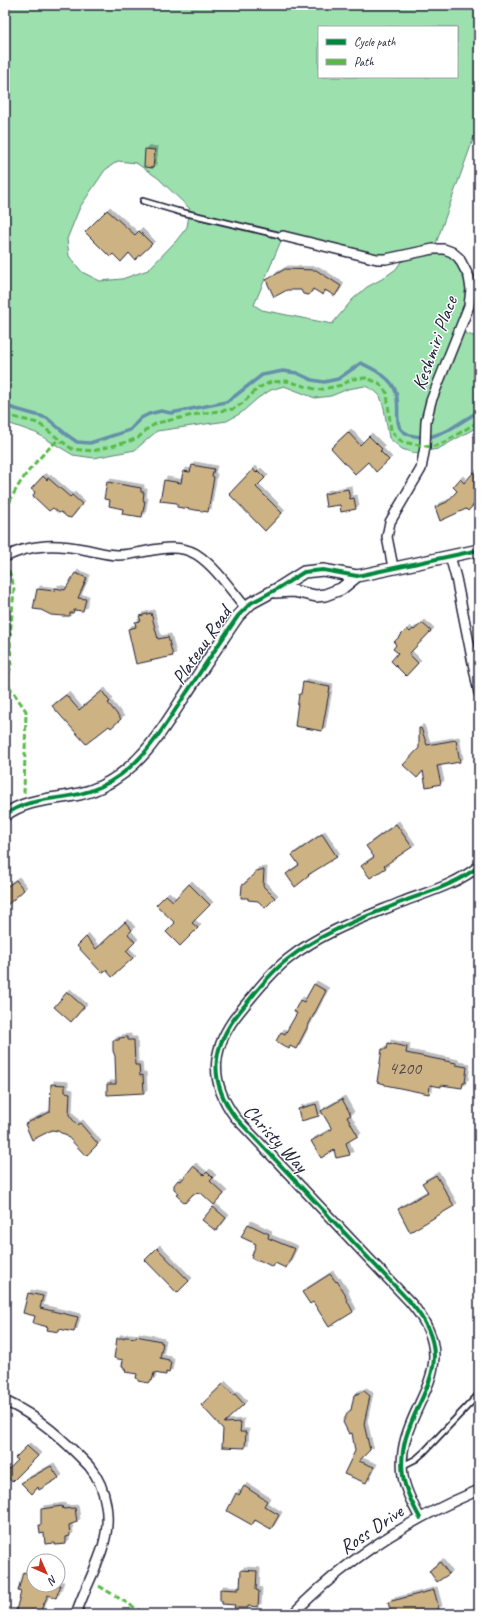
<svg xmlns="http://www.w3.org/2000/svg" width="484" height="1619" viewBox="0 0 484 1619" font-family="Caveat,sans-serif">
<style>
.green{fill:#9be0ad;stroke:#5e8174;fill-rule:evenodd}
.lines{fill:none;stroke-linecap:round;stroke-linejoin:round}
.stream{stroke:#6590aa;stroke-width:3.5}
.building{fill:#cdb283;stroke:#22223b;filter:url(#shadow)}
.service-casing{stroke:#22223b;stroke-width:8}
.minor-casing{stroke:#22223b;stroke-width:12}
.tertiary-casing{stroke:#22223b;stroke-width:14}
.service{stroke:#fff;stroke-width:4.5}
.minor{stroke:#fff;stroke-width:9}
.tertiary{stroke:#fff;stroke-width:11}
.quiet{stroke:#58b947;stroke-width:3;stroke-dasharray:6 3;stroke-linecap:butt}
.cycleway-casing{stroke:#fff;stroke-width:6}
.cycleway{stroke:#00873e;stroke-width:4}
.labels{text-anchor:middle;stroke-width:3;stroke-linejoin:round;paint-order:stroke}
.number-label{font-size:18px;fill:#4d464d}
.street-label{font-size:20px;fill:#22223b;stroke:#fff}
</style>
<defs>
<filter id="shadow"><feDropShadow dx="3" dy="-3" stdDeviation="0" flood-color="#0004"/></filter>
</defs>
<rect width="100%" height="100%" fill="#fff"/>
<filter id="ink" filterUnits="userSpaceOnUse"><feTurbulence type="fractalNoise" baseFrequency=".025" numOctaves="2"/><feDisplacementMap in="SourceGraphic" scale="8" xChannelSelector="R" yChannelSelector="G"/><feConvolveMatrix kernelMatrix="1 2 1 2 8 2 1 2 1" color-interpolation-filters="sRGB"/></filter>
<g filter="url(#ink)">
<path class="green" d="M 5,5 L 479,5 L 479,123 L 434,249 L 452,252 L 471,289 L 460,331 L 473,336 L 479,334 L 479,426 L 438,449 L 414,453 L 402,449 L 389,438 L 384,408 L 380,396 L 375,391 L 365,386 L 348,389 L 331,396 L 315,398 L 284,386 L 271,390 L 258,398 L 241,413 L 227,421 L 157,431 L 135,450 L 94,458 L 73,455 L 36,433 L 5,422 ZM 319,27 L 457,27 L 457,77 L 319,77 ZM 118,161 L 136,163 L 158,178 L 190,209 L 187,227 L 176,241 L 148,270 L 122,279 L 100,281 L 82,272 L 69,256 L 67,239 L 80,207 L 105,170 ZM 283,236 L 386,259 L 405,256 L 396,269 L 382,279 L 367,287 L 353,299 L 332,324 L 262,310 L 254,305 Z"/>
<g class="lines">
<path class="stream" d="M 5,406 L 47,418 L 67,435 L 77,442 L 90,443 L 130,430 L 141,418 L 149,414 L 161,411 L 171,413 L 226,402 L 235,396 L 262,375 L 283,371 L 297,373 L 312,380 L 324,382 L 338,379 L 361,363 C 373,369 393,378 396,393 C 402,415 387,434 421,437
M 430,437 L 447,431 L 479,411"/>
</g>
<path class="building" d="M 145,149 L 155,150 L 153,168 L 144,167 Z
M 107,210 L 135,235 L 139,231 L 152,244 L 135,260 L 129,253 L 121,262 L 113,254 L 110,257 L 85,232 Z
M 285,269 L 316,270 L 341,286 L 335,296 L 325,290 L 323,295 L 313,289 L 309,295 L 303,294 L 301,290 L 287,290 L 274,297 L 266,280 Z
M 348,432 L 360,445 L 369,436 L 382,449 L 380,451 L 389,460 L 376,472 L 368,462 L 355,474 L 331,448 Z
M 192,465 L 214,469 L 212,476 L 214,477 L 208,512 L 177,507 L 177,503 L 160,501 L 164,480 L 181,483 L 183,471 L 190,472 Z
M 253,469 L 256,473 L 258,471 L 265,478 L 256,487 L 282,513 L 265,531 L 229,494 Z
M 474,472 L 479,476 L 479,499 L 468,511 L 466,509 L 440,521 L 435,507 L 447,502 L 457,491 L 453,487 L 460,479 L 464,483 Z
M 43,476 L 47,480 L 48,478 L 70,497 L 72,495 L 82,504 L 71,518 L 67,517 L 61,512 L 59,513 L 53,508 L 49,511 L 33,496 L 35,492 L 31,489 Z
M 107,482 L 141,488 L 141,492 L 144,492 L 143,501 L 145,501 L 142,517 L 122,514 L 123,509 L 109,506 L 110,500 L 104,499 Z
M 348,489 L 350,499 L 354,498 L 356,509 L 341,512 L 340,505 L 326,507 L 324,494 Z
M 75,573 L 87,578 L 78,598 L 86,599 L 83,611 L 74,610 L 73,613 L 70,613 L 70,616 L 63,616 L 51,615 L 41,610 L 33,609 L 37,589 L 55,591 L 55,588 L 65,590 Z
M 151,613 L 158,639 L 168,637 L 173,656 L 136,664 L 128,629 L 136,627 L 135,622 L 141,621 L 139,616 Z
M 422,623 L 431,631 L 409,654 L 418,663 L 406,676 L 391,661 L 398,653 L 393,649 L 396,645 L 394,642 L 407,629 L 410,632 L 413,629 L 414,630 Z
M 303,682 L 330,687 L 322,731 L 295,726 L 299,694 L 301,694 Z
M 102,691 L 110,702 L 108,703 L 121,719 L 111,728 L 109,726 L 86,744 L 52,706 L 66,695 L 79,710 Z
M 419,728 L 421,728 L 427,745 L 456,740 L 460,762 L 437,766 L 441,784 L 426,787 L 423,771 L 417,778 L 403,765 L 419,748 Z
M 396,824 L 412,847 L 384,866 L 386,868 L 370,878 L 361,866 L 374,857 L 366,846 Z
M 322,834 L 337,857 L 308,875 L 309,876 L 295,887 L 286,874 L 299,865 L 292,855 Z
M 264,870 L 263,886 L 275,898 L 265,908 L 258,901 L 248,900 L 248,898 L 241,898 L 242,885 L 244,884 L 254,875 L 255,871 Z
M 16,880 L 24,890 L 5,907 L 5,888 Z
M 189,884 L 210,905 L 192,923 L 198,928 L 180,946 L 166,932 L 175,923 L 156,905 L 166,895 L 173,901 Z
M 125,922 L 132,930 L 128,934 L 135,942 L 126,951 L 133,958 L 112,977 L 106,970 L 102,973 L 77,946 L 86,937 L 96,949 Z
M 314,984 L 326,991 L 296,1049 L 290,1046 L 289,1049 L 276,1041 L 281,1032 L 285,1034 L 297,1013 L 294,1012 L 300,1000 L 304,1002 Z
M 67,992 L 84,1007 L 71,1022 L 54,1007 Z
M 128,1037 L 128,1040 L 134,1040 L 135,1065 L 139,1065 L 140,1076 L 143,1075 L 144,1093 L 107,1095 L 107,1084 L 116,1084 L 115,1056 L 113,1051 L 113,1040 L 119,1040 L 119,1038 Z
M 388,1043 L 407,1047 L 406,1053 L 456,1063 L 456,1065 L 467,1067 L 465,1083 L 463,1083 L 462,1088 L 441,1085 L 441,1087 L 430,1085 L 429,1094 L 385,1085 L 385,1084 L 377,1082 L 382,1049 L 387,1049 Z
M 51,1084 L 65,1085 L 65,1092 L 70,1093 L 69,1115 L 77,1125 L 80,1123 L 98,1144 L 86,1156 L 65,1134 L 61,1133 L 58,1131 L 52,1130 L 32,1140 L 25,1124 L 50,1112 Z
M 342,1099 L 351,1115 L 347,1117 L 358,1136 L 346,1143 L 350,1155 L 336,1158 L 334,1150 L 321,1158 L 311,1141 L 332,1129 L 321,1111 Z
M 316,1104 L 319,1116 L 301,1121 L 298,1109 Z
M 193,1166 L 204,1175 L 207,1172 L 213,1178 L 210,1181 L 224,1194 L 214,1205 L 201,1193 L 193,1194 L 185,1203 L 176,1195 L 179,1193 L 174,1189 L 174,1185 L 178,1180 L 181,1181 Z
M 436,1175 L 454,1206 L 410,1232 L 398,1209 L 428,1192 L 422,1183 Z
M 213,1207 L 226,1218 L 216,1231 L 202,1220 Z
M 248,1224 L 269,1234 L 268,1238 L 295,1249 L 286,1268 L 275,1263 L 273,1267 L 259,1260 L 257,1261 L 251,1258 L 256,1244 L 241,1237 Z
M 157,1248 L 189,1281 L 177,1293 L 145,1260 Z
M 330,1274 L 336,1282 L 337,1281 L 346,1295 L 345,1296 L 353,1312 L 329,1327 L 313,1302 L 310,1304 L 302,1292 Z
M 28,1293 L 43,1296 L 40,1308 L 78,1317 L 74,1332 L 59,1329 L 59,1332 L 47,1330 L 48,1327 L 33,1323 L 35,1316 L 23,1313 Z
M 136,1336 L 161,1341 L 161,1343 L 163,1343 L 160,1358 L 169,1360 L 168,1362 L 171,1362 L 169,1373 L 166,1372 L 166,1375 L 154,1373 L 152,1381 L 150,1381 L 149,1383 L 138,1381 L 138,1379 L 136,1378 L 137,1374 L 125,1372 L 126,1369 L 124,1369 L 124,1367 L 122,1366 L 123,1360 L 114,1358 L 117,1338 L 124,1338 L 124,1337 L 128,1337 L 136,1338 Z
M 223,1384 L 233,1395 L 235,1394 L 244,1404 L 224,1423 L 241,1422 L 240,1432 L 246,1432 L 245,1448 L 222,1447 L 223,1429 L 201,1405 Z
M 364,1391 L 370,1396 L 364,1424 L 370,1450 L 359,1461 L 374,1467 L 366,1483 L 344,1474 L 355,1451 L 352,1433 L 349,1434 L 343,1422 L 348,1412 L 351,1410 L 354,1395 Z
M 27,1446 L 38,1456 L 12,1482 L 5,1473 L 18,1460 L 15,1458 Z
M 51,1466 L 59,1478 L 39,1490 L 38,1487 L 32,1494 L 21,1483 Z
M 244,1486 L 267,1501 L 264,1506 L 279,1515 L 271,1529 L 255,1520 L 252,1525 L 227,1511 L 236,1493 L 239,1495 Z
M 62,1506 L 63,1509 L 75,1508 L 77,1522 L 69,1525 L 70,1536 L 66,1537 L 66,1544 L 55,1545 L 55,1543 L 45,1544 L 44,1533 L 40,1534 L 39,1525 L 41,1525 L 41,1509 Z
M 440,1562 L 449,1574 L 437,1582 L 429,1571 Z
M 241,1570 L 257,1571 L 256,1590 L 259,1591 L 258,1607 L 248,1606 L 248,1608 L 234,1608 L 235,1605 L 222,1604 L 222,1601 L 220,1601 L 220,1589 L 238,1590 L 238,1588 L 240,1588 Z
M 23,1572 L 34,1576 L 34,1585 L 61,1585 L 56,1598 L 48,1595 L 39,1614 L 15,1614 L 21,1592 L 18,1591 Z
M 434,1590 L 439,1609 L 419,1614 L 391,1614 L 388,1602 Z"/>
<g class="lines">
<defs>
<path id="service" d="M 143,201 L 177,211 L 283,236
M 404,1465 L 416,1459 L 424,1452 L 479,1394"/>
<path id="minor" d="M 283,236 L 377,259 L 386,259 L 433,249 L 444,249 L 452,252 L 459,258 L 469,277 L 471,289 L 469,306 L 431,401 L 426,421 L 425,447 L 421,469 L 390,522 L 387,537 L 393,567
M 450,556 L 456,578 L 479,693
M 5,557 C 33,543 58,544 88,550 C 98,552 108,555 118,555 C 143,555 172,540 196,554 C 215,566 231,590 245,607
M 5,1401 C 38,1416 64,1440 89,1466 C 98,1477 104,1491 106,1505 C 113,1545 88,1577 76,1614
M 420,1518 C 413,1505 405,1490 403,1476 C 393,1406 472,1373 410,1302 L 235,1117 C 207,1079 212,1045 241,1010 C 256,992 270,973 288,959 C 322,932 363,918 402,902 C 428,892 457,884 479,866
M 293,1614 C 345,1560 410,1519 479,1490"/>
<path id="tertiary" d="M 275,592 L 293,591 L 316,596 L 325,595 L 341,589 L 357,576
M 5,815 C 33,794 69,802 100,787 C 141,768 162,730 185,695 C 203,668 220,642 238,616 L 251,603 L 277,589 L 304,572 L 323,570 L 357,576 L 479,550"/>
</defs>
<use href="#service" class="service-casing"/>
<use href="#minor" class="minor-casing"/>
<use href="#tertiary" class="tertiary-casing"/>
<use href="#service" class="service"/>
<use href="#minor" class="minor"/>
<use href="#tertiary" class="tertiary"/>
<path class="quiet" d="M 5,415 L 38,423 L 72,449 L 93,451 L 127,442 L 138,438 L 147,429 L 157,423 L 198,414 L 233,409 L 243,403 L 258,388 L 271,382 L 287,381 L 318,390 L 342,385 L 352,379 L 366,378 L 379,383 L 387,393 L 391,431 L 402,442 L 432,447 L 445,442 L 479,421
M 5,520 C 7,513 8,505 11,499 C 22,476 41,455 59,439
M 5,562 L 12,579 L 14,589 L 10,638 L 11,664 L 7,683 L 26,711 L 24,793
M 99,1586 L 145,1614"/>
<defs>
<path id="cycleway" d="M 5,815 C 33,794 69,802 100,787 C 141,768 162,730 185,695 C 203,668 220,642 238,616 L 251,603 L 277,589 L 304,572 L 323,570 L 357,576 L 479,550
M 420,1518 C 413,1505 405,1490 403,1476 C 393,1406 472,1373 410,1302 L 235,1117 C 207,1079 212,1045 241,1010 C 256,992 270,973 288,959 C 322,932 363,918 402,902 C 428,892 457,884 479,866"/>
</defs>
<use href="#cycleway" class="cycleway-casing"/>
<use href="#cycleway" class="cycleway"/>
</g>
</g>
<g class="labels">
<g class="number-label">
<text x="405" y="1074">4200</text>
</g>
<g class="street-label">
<text transform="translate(434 343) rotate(-70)" y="7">Keshmiri Place</text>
<text transform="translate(201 645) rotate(-56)" y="7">Plateau Road</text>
<text transform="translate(276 1138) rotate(47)" y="7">Christy Way</text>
<text transform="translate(371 1529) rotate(-34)" y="7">Ross Drive</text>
</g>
</g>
<rect width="484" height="1619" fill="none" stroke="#fff" stroke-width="20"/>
<rect x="10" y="10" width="464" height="1599" fill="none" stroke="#22223b" stroke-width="1.5" filter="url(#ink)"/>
<rect x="318" y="26" width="140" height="52" fill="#ffffff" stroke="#a7a7b1"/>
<rect x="326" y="39" width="20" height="6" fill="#00873e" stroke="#a7a7b1"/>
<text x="354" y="46" font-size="12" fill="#22223b">Cycle path</text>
<rect x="326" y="59" width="20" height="6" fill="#58b947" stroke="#a7a7b1"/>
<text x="354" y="66" font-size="12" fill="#22223b">Path</text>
<g transform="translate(46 1573) rotate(135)"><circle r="19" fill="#ffffff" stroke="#a7a7b1"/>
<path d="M0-3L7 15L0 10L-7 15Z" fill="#c8321e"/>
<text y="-6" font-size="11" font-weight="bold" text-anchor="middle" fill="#22223b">N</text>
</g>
</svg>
